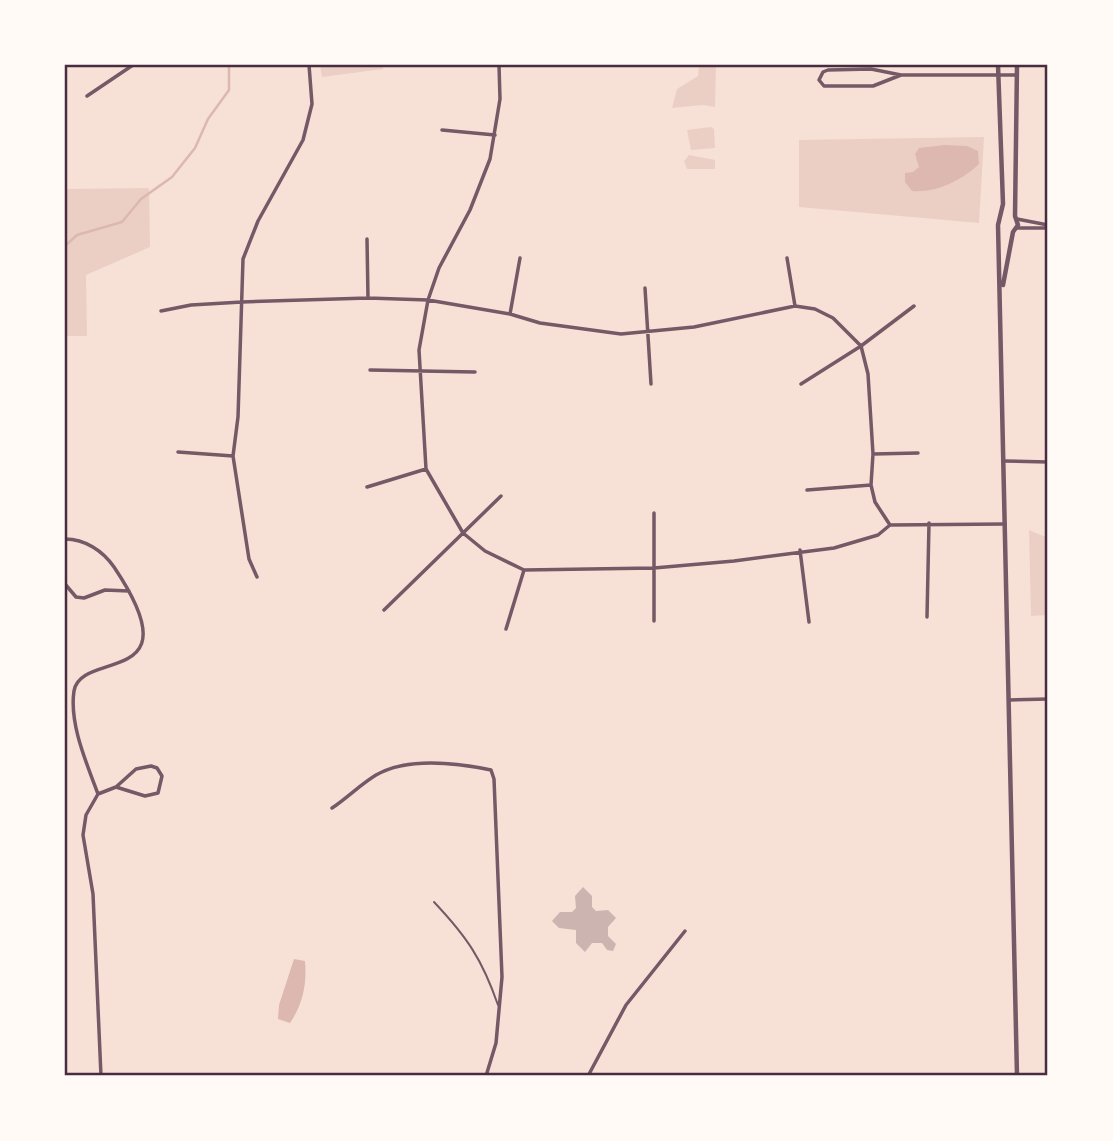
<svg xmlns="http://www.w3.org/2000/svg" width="1113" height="1141" viewBox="0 0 1113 1141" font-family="'Nunito Sans',sans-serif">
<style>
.green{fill:#ebcfc5}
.water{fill:#dcb8b0}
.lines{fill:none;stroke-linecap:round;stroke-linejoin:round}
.stream{stroke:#dcb8b0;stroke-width:2.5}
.building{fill:#ccb4b1}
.service{stroke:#755966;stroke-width:2}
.minor{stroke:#755966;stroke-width:3.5}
.tertiary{stroke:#755966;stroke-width:4.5}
.neatline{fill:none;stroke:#4a2c40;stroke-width:2.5}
</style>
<rect width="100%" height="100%" fill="#f7e1d7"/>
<path class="green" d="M 320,65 L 383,65 L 383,69 L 322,77 Z
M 699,65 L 716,65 L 715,107 L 703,105 L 672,108 L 677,89 L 698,76 Z
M 711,127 L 714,129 L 715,148 L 691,150 L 687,130 Z
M 984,137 L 979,223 L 799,207 L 799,140 Z
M 689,155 L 715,160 L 715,169 L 687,169 L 684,161 Z
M 149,188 L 150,247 L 86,275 L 87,336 L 65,336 L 65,189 Z
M 1029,530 L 1048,538 L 1048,615 L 1031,616 Z"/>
<path class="water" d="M 945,145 L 967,146 L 978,151 L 979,164 C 961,181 936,193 912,191 L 905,182 L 905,173 L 913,172 L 919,167 L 915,154 L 919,148 Z
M 294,959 L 305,961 C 307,984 303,1004 290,1023 L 278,1019 L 279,1005 Z"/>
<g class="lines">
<path class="stream" d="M 65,246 L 77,235 L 122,222 L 141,199 L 172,177 L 195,148 L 208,119 L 229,90 L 229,65"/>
</g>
<path class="building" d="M 583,887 L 592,896 L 592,907 L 596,911 L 608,910 L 616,918 L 608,927 L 608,936 L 616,944 L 613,951 L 607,950 L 602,943 L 592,943 L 585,952 L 576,943 L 576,930 L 559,928 L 552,921 L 560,912 L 572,912 L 576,908 L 575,896 Z"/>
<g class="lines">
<path class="service" d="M 434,902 C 467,937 482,959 498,1005"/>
<path class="minor" d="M 499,65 L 500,99 L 490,159 L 470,210 L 439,268 L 428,300 L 419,350 L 426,469 L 463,533 L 485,551 L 524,570 L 654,568 L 734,561 L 834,548 L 878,535 L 890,525 L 1005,524
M 901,75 L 873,86 L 824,86 L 819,80 L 823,72 L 828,70 L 871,69 L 901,75 L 1017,75
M 87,96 L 133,65
M 442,130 L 495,135
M 1017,219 L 1048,225
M 1017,228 L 1048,228
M 367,239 L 368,298
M 787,258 L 795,306
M 645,288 L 651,384
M 161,311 L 191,305 L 242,302 L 368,298 L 428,300 L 510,314 L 540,323 L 621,334 L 694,327 L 795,306 L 815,309 L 833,318 L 861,346 L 868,374 L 873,454 L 871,485 L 875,502 L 890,525
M 510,314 L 520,258
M 370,370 L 475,372
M 801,384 L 861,346 L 914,306
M 178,452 L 233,456
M 873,454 L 918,453
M 1004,461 L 1048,462
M 367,487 L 426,469
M 807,490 L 871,485
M 654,513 L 654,621
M 65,539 C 85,539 103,551 114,567 C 196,689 80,649 74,691 C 69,724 87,764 98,794 L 86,815 L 83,835 L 93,894 L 101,1076
M 800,550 L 809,622
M 257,577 L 249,559 L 233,456 L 238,417 L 243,259 L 258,221 L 303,140 L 312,104 L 309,65
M 65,584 L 76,597 L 84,598 L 105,590 L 129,591
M 384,610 L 501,496
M 927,617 L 929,523
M 506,629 L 524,570
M 1009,700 L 1048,699
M 151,766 L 157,768 L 162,776 L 158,793 L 145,796 L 116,787 L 136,769 Z
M 98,794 L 116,787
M 332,808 C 347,798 361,784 376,775 C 407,757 457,763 491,770 L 494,779 L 502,977 L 496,1043 L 486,1076
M 588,1076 L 626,1005 L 685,931"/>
<path class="tertiary" d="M 998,65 L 1003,204 L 998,225 L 1017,1076
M 1003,285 L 1013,232 L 1018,225 L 1015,216 L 1017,65"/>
</g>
<rect width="1113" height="1141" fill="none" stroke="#fffaf5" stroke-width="133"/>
<rect x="66" y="66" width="980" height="1008" class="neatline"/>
</svg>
